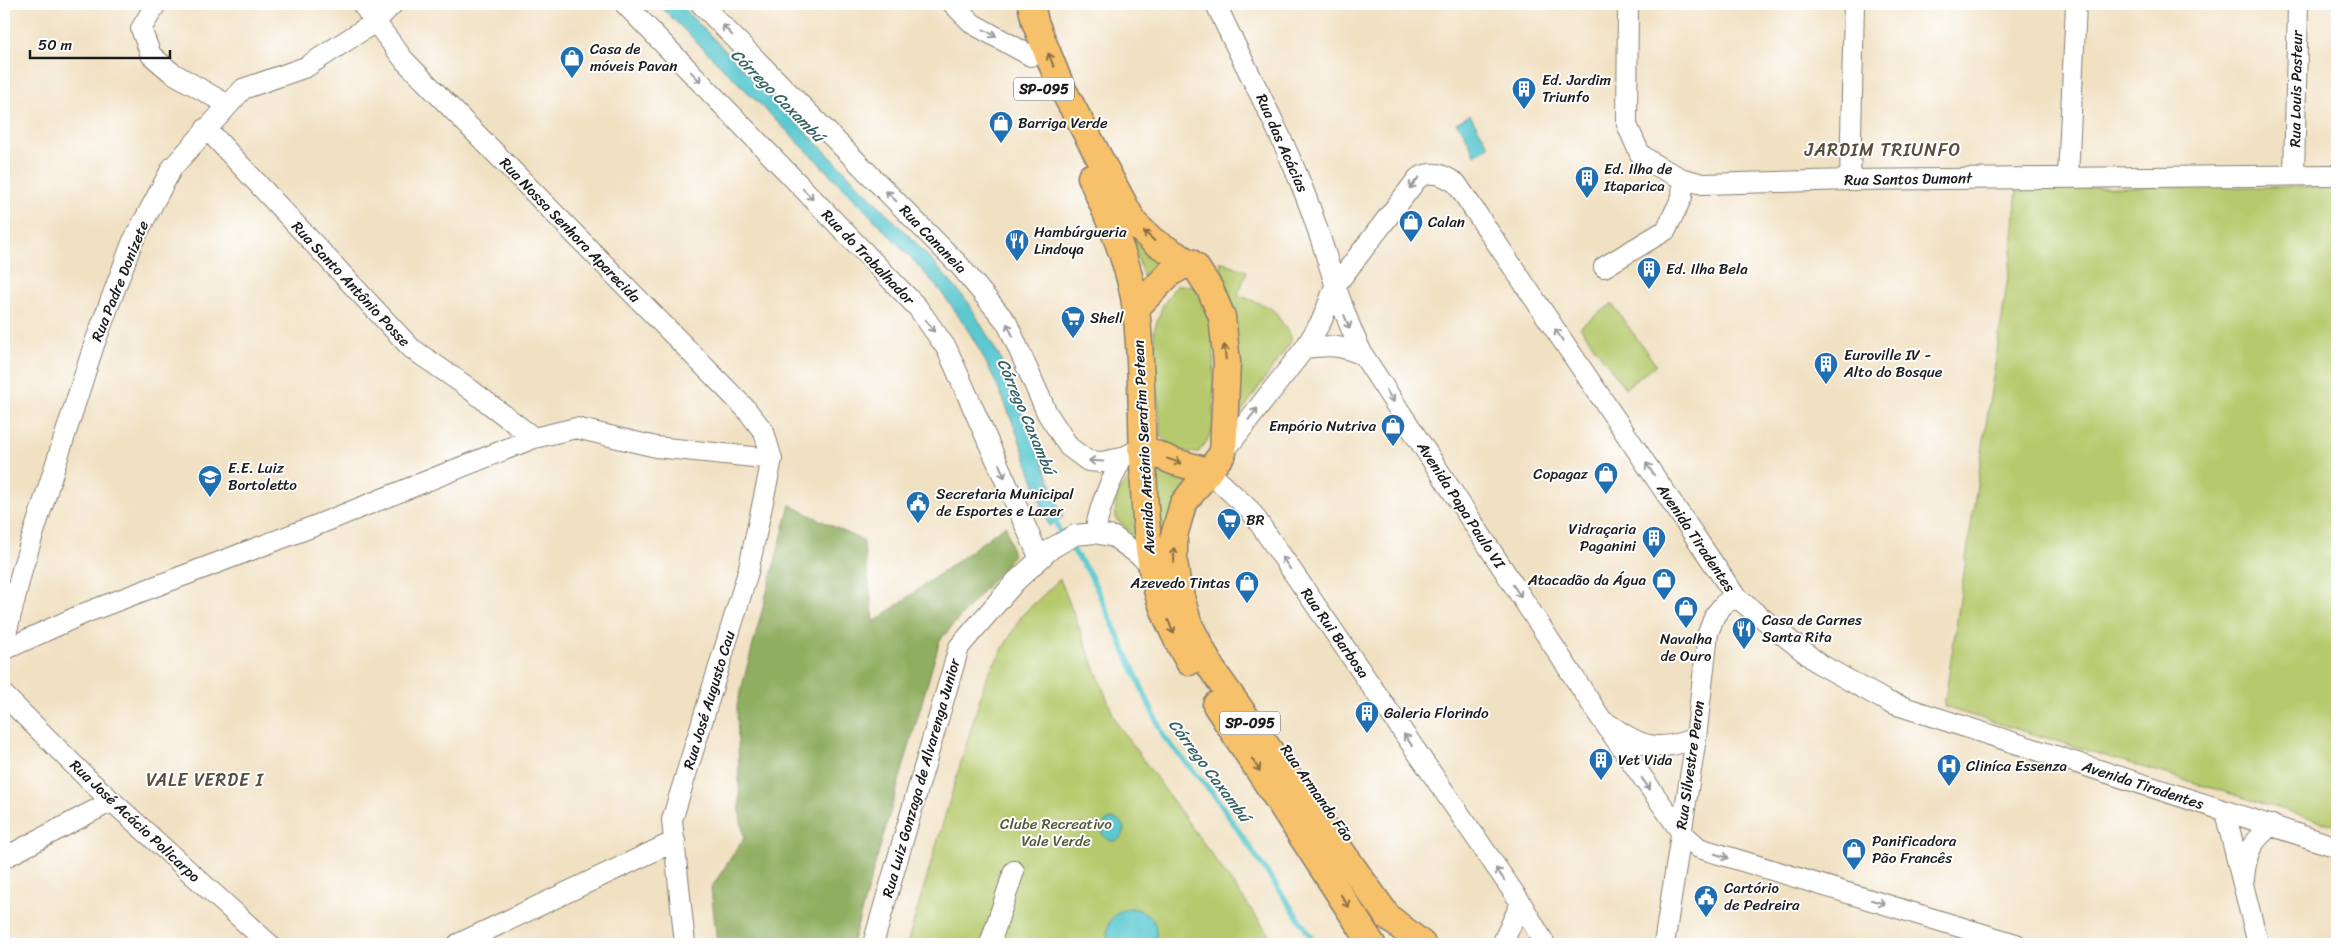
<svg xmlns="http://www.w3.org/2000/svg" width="2341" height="948" viewBox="0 0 2341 948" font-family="Sriracha,sans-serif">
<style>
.green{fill:#b6ca6d;stroke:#697344}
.forest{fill:#90ae60;stroke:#56653e}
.water{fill:#5bc9d0;stroke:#3c7276}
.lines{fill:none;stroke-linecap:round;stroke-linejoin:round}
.stream{stroke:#5bc9d0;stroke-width:5.5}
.minor-casing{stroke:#867e70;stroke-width:22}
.major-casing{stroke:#867e70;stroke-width:29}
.minor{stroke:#fff;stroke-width:20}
.major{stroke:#f6c16b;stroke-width:26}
.oneway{stroke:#999}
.oneway2{stroke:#896e44}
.labels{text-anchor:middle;stroke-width:4;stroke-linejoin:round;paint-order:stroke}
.shield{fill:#fff;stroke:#606060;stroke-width:1}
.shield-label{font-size:14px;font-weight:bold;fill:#1c1c1c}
.poi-label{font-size:15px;fill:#1c1c1c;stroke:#fff;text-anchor:start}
.street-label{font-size:15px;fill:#1c1c1c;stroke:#fff}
.park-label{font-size:15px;fill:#525938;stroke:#fff}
.water-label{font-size:16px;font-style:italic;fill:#356164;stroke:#fff}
.quarter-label{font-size:18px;letter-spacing:1px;fill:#584d3f;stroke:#fff}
</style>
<rect width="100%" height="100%" fill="#fff"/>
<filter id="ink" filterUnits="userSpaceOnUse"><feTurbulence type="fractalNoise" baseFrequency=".02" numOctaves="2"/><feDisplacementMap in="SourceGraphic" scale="10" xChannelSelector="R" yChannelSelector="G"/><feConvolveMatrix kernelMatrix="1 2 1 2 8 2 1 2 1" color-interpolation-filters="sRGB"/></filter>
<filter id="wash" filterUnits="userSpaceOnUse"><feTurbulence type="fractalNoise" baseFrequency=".0096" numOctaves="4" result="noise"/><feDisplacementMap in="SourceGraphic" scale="20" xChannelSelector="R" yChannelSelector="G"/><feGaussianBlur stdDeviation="1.12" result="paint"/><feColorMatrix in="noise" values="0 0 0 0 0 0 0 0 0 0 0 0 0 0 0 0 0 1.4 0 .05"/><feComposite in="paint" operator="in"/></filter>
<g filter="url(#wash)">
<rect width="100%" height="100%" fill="#f1e1c3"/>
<path class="green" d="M 2017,187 L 2337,187 L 2337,826 L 1944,707 L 2012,250 Z
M 1132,238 L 1175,268 L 1147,290 Z
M 1220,261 L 1247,271 L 1238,295 L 1269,307 L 1275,312 L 1290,335 L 1290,343 L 1235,421 L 1232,322 Z
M 1176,286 L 1194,286 L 1205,306 L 1214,339 L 1213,427 L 1207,441 L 1198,453 C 1182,452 1171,449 1161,436 L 1154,330 L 1163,305 Z
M 1612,304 L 1656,365 L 1625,388 L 1580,327 Z
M 1155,463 L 1190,475 L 1161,540 Z
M 1129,480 L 1135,482 L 1139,546 L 1131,533 L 1116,519 C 1115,501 1114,491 1129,480 Z
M 1060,579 L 1116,722 L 1276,944 L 907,944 L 986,678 L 1022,615 Z"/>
<path class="forest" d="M 790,505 L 863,541 L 874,622 L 1006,525 L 1013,556 L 940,640 L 852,944 L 717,944 L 711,888 L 744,838 L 740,814 L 737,705 Z"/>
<path class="water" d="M 658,4 L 679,4 L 916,243 L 968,302 L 999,356 L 1036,444 L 1063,517 L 1049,526 C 1026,458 1003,384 964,324 C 936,280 897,244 862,207 C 795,138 726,71 658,4 Z
M 1470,115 L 1489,146 L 1475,155 L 1463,130 L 1456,123 Z
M1102 830a11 11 0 1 1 22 0a11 11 0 1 1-22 0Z
M 1131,908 C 1151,911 1161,925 1154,944 L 1109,944 C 1103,925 1112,911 1131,908 Z"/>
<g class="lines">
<path class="stream" d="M 1052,514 L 1060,532 L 1090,574 L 1164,737 L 1214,795 L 1316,944"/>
</g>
</g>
<g filter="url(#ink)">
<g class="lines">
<defs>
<path id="minor" d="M 156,4 L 141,29 L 151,55 L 171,72 L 228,105
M 362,4 L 404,60 L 746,409 L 764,432 L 772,459 L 748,572 L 672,820 L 685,944
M 625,4 L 918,308 L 947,349 L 1040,559
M 701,4 L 960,266 L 1007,323 L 1047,413 L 1069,447 L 1088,461 L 1101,462 L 1122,458 L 1141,448
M 953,4 L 973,24 L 1031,56
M 1216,4 C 1243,65 1278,124 1302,187 C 1325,242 1336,301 1363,355 L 1600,717 L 1681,832 L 1699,848 L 2016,944
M 1628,4 L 1627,125 L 1640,154 L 1657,166 L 1683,179 L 1703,184 L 1850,180 L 2337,175
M 206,128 L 411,348 L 463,384 L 534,438 L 576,428 L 656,447 L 772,459
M 2294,174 L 2298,4
M 2068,177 L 2076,4
M 1850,180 L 1854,4
M 1604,267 L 1666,230 L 1682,197 L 1683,179
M 1305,348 C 1330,345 1340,345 1363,355
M 1223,453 L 1305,348 L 1322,320 L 1335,286 L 1418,178 C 1434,170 1441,174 1456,183 L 1736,597 L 1818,663 L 1888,702 L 2337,847
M 1208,471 L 1250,510 L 1521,903 L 1545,944
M 1095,533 C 1099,506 1110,483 1122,458
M 4,642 L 23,566 L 94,345 L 132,243 L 172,168 L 243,89 L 306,67 L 375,22 L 393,4
M 4,650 L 85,613 L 317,525 L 534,438
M 4,695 L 92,783 L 269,944
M 1607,723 C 1642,747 1655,753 1696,738
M 2225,812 L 2258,944
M 4,858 L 112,801
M 2244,879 C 2246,853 2251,841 2272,825
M 458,944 L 675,841
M 873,944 L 959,647 L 1015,582 L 1052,548 L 1075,535 L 1095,533 L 1114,537 L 1151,564
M 990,944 L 1014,871
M 1502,944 L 1521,903
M 1664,944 L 1696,738 L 1708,633 L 1715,615 L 1724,604 L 1736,597"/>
<path id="major" d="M 1031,4 L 1035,22 L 1060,84 L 1134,223 L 1153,241 L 1195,266 L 1210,289 L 1222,317 L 1227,362 L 1223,453 L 1183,504 L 1174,536 L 1174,561 L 1177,582 L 1188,622 L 1211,668 L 1388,917 L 1422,944
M 1091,177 C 1109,220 1130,263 1136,310 C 1146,394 1138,479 1151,563 C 1156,598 1172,632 1189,662
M 1136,308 L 1170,273 L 1190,262
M 1141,448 L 1175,462 L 1208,471
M 1216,705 L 1372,944"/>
</defs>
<use href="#minor" class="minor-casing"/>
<use href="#major" class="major-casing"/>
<use href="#minor" class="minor"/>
<use href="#major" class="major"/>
</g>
<defs><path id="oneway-shaft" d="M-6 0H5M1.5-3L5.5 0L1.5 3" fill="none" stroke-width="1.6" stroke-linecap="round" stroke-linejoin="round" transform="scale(1.25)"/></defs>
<g class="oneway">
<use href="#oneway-shaft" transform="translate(727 30) rotate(-135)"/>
<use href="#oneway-shaft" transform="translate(990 33) rotate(30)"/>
<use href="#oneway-shaft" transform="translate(696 77) rotate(46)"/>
<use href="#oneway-shaft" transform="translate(1414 183) rotate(130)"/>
<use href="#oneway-shaft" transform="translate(808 194) rotate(46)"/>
<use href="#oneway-shaft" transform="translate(891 196) rotate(-135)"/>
<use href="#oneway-shaft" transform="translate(1347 322) rotate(68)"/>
<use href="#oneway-shaft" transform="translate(930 326) rotate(54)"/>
<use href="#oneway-shaft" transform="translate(1010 330) rotate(-116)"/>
<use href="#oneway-shaft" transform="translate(1559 335) rotate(-124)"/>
<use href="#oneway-shaft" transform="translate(1390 396) rotate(57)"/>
<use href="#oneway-shaft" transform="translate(1253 414) rotate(-52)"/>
<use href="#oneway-shaft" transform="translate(1096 461) rotate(-177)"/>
<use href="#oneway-shaft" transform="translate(1650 469) rotate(-124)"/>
<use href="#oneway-shaft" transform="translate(1002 471) rotate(67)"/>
<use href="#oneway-shaft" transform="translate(1286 563) rotate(-125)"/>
<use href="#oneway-shaft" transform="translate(1517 591) rotate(57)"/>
<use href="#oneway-shaft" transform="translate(1408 740) rotate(-125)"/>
<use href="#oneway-shaft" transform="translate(1646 784) rotate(54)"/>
<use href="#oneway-shaft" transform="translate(1722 856) rotate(17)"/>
<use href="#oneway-shaft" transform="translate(1500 874) rotate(-125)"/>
<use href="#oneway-shaft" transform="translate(1878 902) rotate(17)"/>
</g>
<g class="oneway2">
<use href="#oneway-shaft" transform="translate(1051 60) rotate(-112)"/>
<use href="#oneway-shaft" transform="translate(1149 236) rotate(-138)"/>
<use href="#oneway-shaft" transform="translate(1225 352) rotate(-96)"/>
<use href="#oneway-shaft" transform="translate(1174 461) rotate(20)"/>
<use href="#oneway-shaft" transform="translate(1174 555) rotate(-92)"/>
<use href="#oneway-shaft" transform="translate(1171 627) rotate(68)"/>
<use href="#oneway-shaft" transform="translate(1256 765) rotate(57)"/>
<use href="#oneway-shaft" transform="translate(1345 901) rotate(57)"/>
</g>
</g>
<defs>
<symbol id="shop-pin" viewBox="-11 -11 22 30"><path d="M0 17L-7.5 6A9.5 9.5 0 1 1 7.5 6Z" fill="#1f6fb2" stroke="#fff"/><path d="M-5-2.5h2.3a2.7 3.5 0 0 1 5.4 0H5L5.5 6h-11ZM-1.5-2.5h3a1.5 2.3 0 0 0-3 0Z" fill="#fff"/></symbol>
<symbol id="building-pin" viewBox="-11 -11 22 30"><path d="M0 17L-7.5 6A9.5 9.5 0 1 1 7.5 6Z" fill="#1f6fb2" stroke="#fff"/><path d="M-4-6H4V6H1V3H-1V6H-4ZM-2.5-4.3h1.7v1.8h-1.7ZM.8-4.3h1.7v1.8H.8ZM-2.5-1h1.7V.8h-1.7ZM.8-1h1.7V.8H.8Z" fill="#fff"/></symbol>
<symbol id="restaurant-pin" viewBox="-11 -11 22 30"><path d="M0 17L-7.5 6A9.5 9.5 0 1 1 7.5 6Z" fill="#1f6fb2" stroke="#fff"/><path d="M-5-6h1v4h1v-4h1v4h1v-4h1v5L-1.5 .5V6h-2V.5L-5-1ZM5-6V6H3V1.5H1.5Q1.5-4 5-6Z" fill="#fff"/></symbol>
<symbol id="supermarket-pin" viewBox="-11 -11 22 30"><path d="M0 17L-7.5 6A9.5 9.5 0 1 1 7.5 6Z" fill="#1f6fb2" stroke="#fff"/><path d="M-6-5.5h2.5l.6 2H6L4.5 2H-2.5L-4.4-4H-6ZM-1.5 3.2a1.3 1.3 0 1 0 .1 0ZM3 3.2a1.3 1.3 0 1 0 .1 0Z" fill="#fff"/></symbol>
<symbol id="school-pin" viewBox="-11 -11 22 30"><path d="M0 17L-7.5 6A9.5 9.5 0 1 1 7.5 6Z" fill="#1f6fb2" stroke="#fff"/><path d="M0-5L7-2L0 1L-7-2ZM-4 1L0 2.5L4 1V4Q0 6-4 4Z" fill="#fff"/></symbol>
<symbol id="civic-pin" viewBox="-11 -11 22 30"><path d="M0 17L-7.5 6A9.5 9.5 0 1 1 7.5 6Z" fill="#1f6fb2" stroke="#fff"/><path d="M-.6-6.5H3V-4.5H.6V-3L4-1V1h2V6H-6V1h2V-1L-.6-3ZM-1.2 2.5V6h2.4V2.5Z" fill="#fff"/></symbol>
<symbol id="hospital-pin" viewBox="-11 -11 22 30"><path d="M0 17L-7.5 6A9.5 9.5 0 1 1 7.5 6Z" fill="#1f6fb2" stroke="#fff"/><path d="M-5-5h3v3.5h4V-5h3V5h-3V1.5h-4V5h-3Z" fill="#fff"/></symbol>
</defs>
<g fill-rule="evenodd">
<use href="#shop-pin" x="558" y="44" width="28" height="38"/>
<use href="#building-pin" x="1510" y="75" width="28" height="38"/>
<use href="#shop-pin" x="987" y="109" width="28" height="38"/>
<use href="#building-pin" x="1573" y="164" width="28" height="38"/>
<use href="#shop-pin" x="1397" y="208" width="28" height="38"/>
<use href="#restaurant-pin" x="1003" y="227" width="28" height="38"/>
<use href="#building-pin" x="1635" y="255" width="28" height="38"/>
<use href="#supermarket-pin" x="1059" y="304" width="28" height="38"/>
<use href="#building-pin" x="1812" y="350" width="28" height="38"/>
<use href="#shop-pin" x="1379" y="412" width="28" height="38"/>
<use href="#shop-pin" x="1592" y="460" width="28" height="38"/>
<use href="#school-pin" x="196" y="463" width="28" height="38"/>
<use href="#civic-pin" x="904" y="489" width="28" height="38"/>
<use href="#supermarket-pin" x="1215" y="506" width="28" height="38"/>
<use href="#building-pin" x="1640" y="524" width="28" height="38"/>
<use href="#shop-pin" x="1650" y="566" width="28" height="38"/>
<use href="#shop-pin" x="1233" y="569" width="28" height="38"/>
<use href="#shop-pin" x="1672" y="594" width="28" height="38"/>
<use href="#restaurant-pin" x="1730" y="615" width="28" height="38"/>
<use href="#building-pin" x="1353" y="699" width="28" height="38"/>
<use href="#building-pin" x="1587" y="746" width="28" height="38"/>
<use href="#hospital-pin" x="1935" y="752" width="28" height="38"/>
<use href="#shop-pin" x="1840" y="836" width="28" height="38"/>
<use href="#civic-pin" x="1692" y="883" width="28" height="38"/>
</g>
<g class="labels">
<g class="shield">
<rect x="1014" y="77.5" width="60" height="23" rx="4"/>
<rect x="1220" y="711.5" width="60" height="23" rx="4"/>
</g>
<g class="shield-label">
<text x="1044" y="94">SP-095</text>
<text x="1250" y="728">SP-095</text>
</g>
<g class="poi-label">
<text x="590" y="54">Casa de<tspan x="590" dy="17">móveis Pavan</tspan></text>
<text x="1542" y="85">Ed. Jardim<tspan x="1542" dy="17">Triunfo</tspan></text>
<text x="1018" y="128">Barriga Verde</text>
<text x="1604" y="174">Ed. Ilha de<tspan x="1604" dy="17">Itaparica</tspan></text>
<text x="1428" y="227">Calan</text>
<text x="1034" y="237">Hambúrgueria<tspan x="1034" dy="17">Lindoya</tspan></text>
<text x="1666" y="274">Ed. Ilha Bela</text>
<text x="1090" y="323">Shell</text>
<text x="1844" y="360">Euroville IV -<tspan x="1844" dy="17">Alto do Bosque</tspan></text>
<text x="1376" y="431" text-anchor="end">Empório Nutriva</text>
<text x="228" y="473">E.E. Luiz<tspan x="228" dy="17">Bortoletto</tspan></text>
<text x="1588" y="479" text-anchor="end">Copagaz</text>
<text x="936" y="499">Secretaria Municipal<tspan x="936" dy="17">de Esportes e Lazer</tspan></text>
<text x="1246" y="525">BR</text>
<text x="1636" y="534" text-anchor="end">Vidraçaria<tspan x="1636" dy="17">Paganini</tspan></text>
<text x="1646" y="585" text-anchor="end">Atacadão da Água</text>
<text x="1230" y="588" text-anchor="end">Azevedo Tintas</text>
<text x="1762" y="625">Casa de Carnes<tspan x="1762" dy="17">Santa Rita</tspan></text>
<text x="1686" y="644" text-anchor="middle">Navalha<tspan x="1686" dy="17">de Ouro</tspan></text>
<text x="1384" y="718">Galeria Florindo</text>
<text x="1618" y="765">Vet Vida</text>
<text x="1966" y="771">Cliníca Essenza</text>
<text x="1872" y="846">Panificadora<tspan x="1872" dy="17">Pão Francês</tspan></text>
<text x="1724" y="893">Cartório<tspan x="1724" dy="17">de Pedreira</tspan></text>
</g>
<g class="street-label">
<text transform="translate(2296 89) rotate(-89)" y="5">Rua Louis Pasteur</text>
<text transform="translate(1282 143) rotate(66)" y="5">Rua das Acácias</text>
<text transform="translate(1908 179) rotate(-1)" y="5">Rua Santos Dumont</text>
<text transform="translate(570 230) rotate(46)" y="5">Rua Nossa Senhora Aparecida</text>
<text transform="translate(933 239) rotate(46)" y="5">Rua Cananeia</text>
<text transform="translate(868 257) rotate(46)" y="5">Rua do Trabalhador</text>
<text transform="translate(120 281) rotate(-68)" y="5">Rua Padre Donizete</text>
<text transform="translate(351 284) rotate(47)" y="5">Rua Santo Antônio Posse</text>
<text transform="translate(1144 447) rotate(-93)" y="5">Avenida Antônio Serafim Petean</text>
<text transform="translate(1461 505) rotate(57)" y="5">Avenida Papa Paulo VI</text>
<text transform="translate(1696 538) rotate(56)" y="5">Avenida Tiradentes</text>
<text transform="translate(1335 633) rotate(55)" y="5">Rua Rui Barbosa</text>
<text transform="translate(709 700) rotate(-73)" y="5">Rua José Augusto Cau</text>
<text transform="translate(1690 765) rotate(-82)" y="5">Rua Silvestre Peron</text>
<text transform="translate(921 778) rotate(-74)" y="5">Rua Luiz Gonzaga de Alvarenga Junior</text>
<text transform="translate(2143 785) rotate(18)" y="5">Avenida Tiradentes</text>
<text transform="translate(1317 793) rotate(55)" y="5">Rua Armando Fão</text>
<text transform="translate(135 821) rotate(43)" y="5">Rua José Acácio Policarpo</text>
</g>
<g class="park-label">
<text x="1056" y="829">Clube Recreativo<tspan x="1056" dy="17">Vale Verde</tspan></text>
</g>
<g class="water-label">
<text transform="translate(778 95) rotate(45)" y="6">Córrego Caxambú</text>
<text transform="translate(1027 416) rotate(67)" y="6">Córrego Caxambú</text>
<text transform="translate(1210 770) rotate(53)" y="6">Córrego Caxambú</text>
</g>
<g class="quarter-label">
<text x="1883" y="156">JARDIM TRIUNFO</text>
<text x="205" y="786">VALE VERDE I</text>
</g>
</g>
<rect width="2341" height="948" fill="none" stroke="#fff" stroke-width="20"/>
<path d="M30 50v8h140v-8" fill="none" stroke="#1c1c1c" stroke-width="2.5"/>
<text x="38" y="50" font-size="15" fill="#1c1c1c" stroke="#ffffff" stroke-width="4" paint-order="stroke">50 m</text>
</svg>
